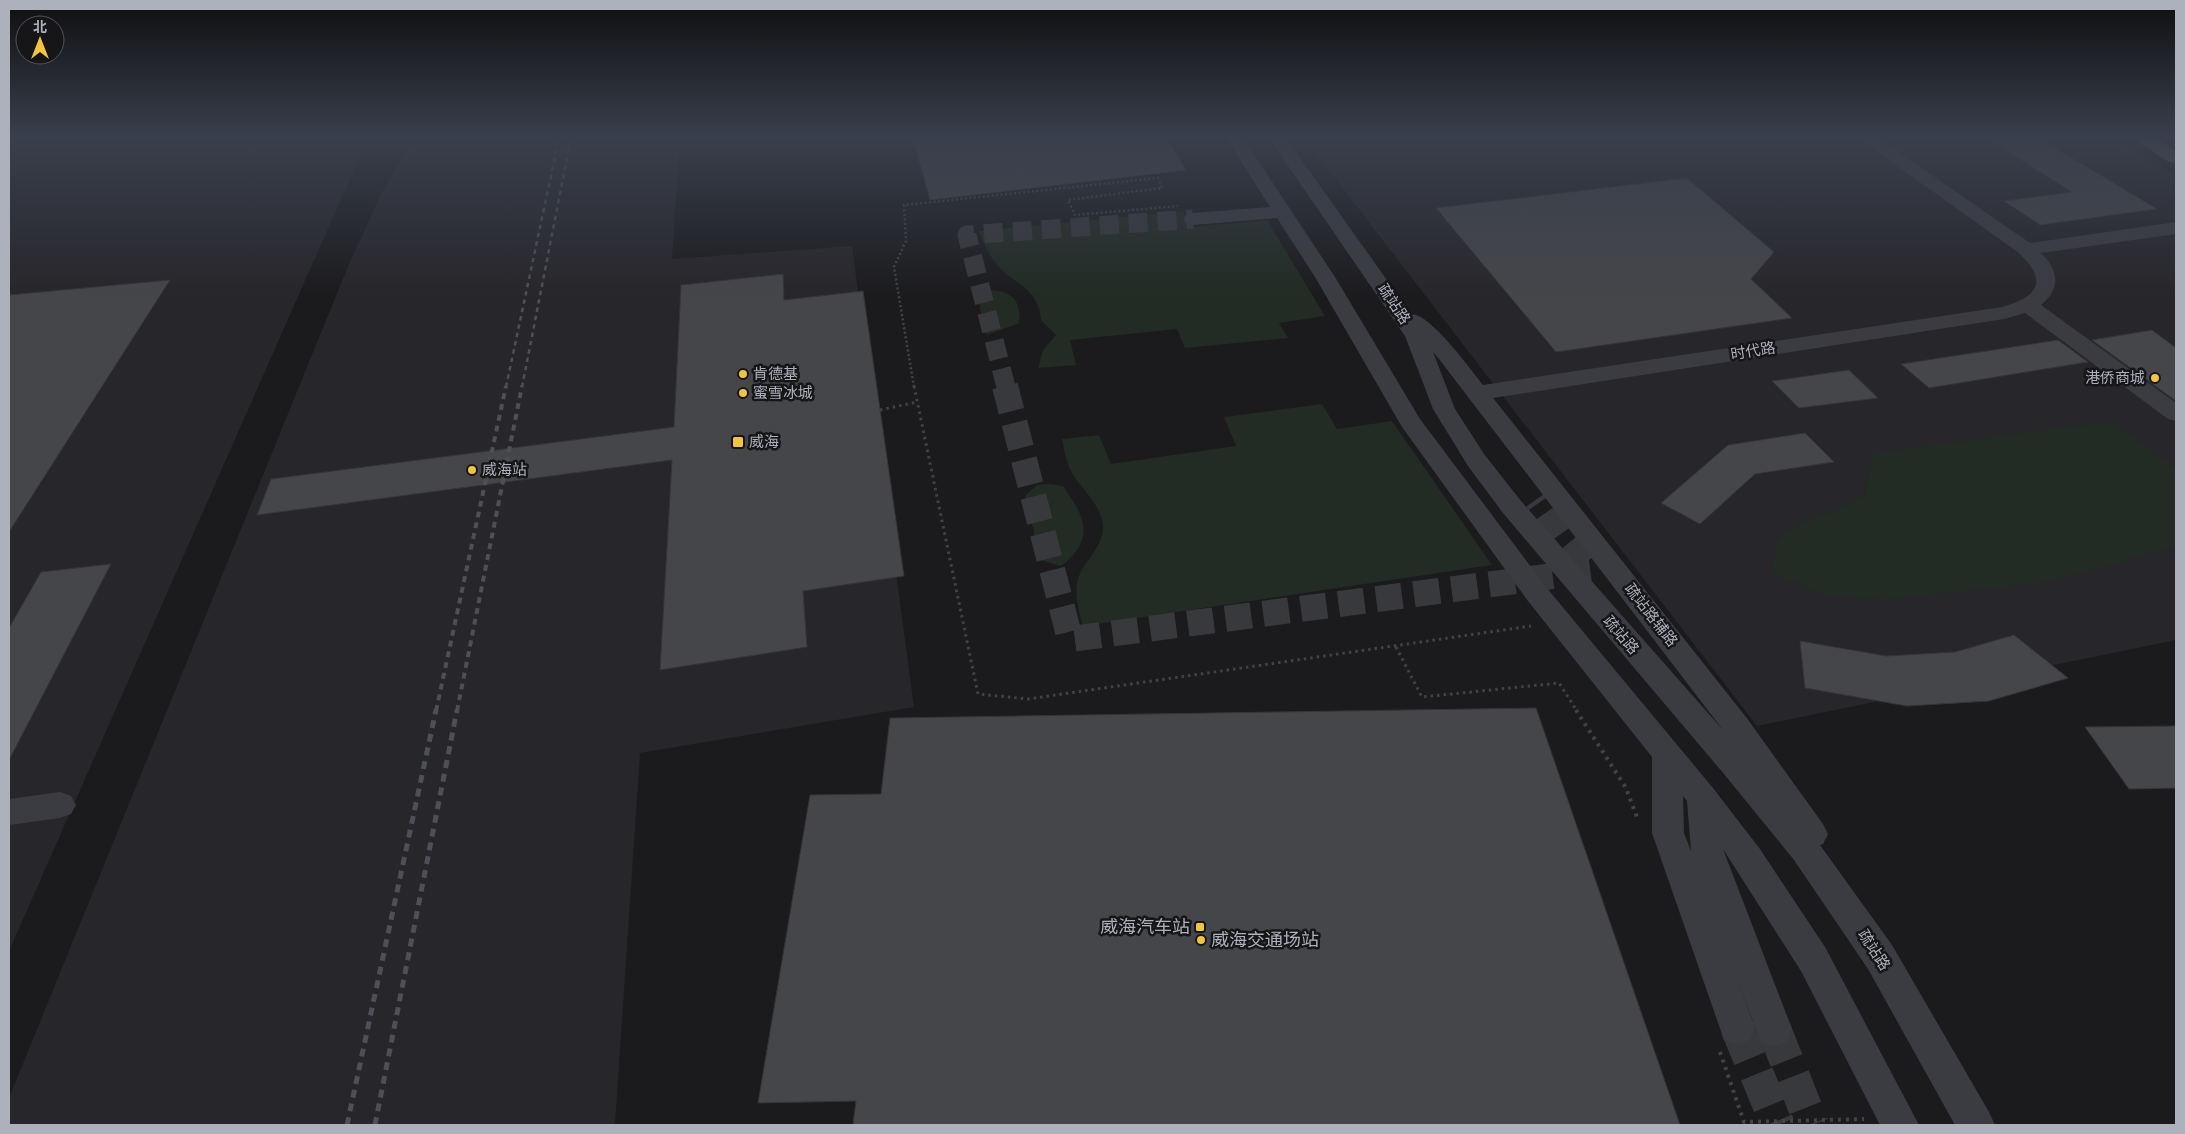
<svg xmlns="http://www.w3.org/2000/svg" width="2185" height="1134" viewBox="0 0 2185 1134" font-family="'Noto Sans','Noto Sans SC',sans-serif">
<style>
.built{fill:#27262a}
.green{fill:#222b24}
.building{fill:#45464a;stroke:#353539}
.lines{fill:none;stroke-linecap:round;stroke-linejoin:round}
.minor-tunnel-far2{stroke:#38393d;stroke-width:19;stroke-dasharray:19 10;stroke-linecap:butt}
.minor-tunnel-far1{stroke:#38393d;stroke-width:26;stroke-dasharray:26 12;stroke-linecap:butt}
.minor-tunnel{stroke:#38393d;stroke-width:34;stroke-dasharray:34 17;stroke-linecap:butt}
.path-far2{stroke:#414349;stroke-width:2.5;stroke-dasharray:2 2.5;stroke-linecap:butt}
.path-far1{stroke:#414349;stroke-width:3;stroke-dasharray:2.5 4;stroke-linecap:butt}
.path{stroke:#414349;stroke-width:4;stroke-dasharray:3 5;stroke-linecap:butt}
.minor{fill:#3b3c42;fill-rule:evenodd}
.major{fill:#575961;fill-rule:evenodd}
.rail-far2{stroke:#4e5057;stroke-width:2.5;stroke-dasharray:4.5 4;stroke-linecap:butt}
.rail-far1{stroke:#4e5057;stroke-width:4;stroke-dasharray:6 5;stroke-linecap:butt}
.rail{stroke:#4e5057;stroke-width:5;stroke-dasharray:8 6;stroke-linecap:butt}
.poi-dot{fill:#f3c43d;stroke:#161518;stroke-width:2}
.labels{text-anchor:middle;stroke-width:5;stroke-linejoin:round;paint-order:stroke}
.street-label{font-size:15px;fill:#adb1bc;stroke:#161518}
.poi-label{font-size:15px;fill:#adb1bc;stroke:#161518;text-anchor:start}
.near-poi-label{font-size:18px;fill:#adb1bc;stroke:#161518;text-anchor:end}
</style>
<rect width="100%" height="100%" fill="#1b1b1d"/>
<path class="built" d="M 9,138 L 368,138 L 9,951 Z
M 413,138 L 680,138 L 672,259 L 852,246 L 914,707 L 640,753 L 615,1125 L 9,1125 L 9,1098 L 349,264 L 382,192 Z
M 1304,138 L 2111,138 L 2176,176 L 2176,640 L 1757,726 Z"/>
<path class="green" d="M 1183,211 L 1191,227 L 1267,220 L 1325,316 L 1279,323 L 1288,338 L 1185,348 L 1177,329 L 1070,340 L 1076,365 L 1038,368 L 1043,350 L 1056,335 L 1041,320 C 1038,286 1013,285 995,262 C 987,253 983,241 979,231 Z
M 987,290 C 1010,290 1022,299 1019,323 L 987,335 L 982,328 C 985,311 972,305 987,290 Z
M 1322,404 L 1337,429 L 1392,421 L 1492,565 L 1083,626 C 1079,612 1075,599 1077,584 C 1080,562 1104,550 1103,525 C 1101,503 1079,488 1070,469 C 1066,460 1064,449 1062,439 L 1099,435 L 1111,464 L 1236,446 L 1224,417 Z
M 2113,421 L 2176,469 L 2176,545 L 2170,549 L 2041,583 L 1884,600 L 1820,595 L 1771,571 L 1777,541 L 1792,528 L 1864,497 L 1874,453 Z
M 1049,484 L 1063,486 C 1076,505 1093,527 1077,550 C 1071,557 1068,562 1060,566 L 1041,560 L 1035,554 L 1034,530 L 1025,507 L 1026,495 L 1037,485 Z"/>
<path class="building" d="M 913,138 L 1167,138 L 1186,170 L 930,200 Z
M 1986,138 L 2039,138 L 2157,209 L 2040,225 L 2004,201 L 2072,192 Z
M 1687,178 L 1774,252 L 1751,279 L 1792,318 L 1556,352 L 1436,208 Z
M 783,274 L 784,300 L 863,291 L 904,576 L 803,591 L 807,647 L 660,670 L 672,460 L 257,515 L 271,479 L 674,427 L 681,285 Z
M 170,280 L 9,532 L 9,295 Z
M 2152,330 L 2176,348 L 2176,401 L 2092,340 Z
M 2058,340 L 2088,362 L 1929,388 L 1901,364 Z
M 1849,370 L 1878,398 L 1799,408 L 1772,381 Z
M 1805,433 L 1834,462 L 1755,474 L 1700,524 L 1661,503 L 1728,445 Z
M 111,564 L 9,760 L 9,628 L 41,572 Z
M 2014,635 L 2068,678 L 1989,701 L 1907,706 L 1805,688 L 1800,641 L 1886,656 L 1955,652 Z
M 1536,708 L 1680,1125 L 853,1125 L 856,1101 L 758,1103 L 810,795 L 881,794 L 890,718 Z
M 2176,726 L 2176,788 L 2129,789 L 2085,727 Z"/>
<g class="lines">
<path class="minor-tunnel-far2" d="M 1006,387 L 967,235 L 1193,219"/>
<path class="minor-tunnel-far1" d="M 1005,386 L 1070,639 L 1592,571 L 1565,539 L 1537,499"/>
<path class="minor-tunnel" d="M 1737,1027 L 1778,1125
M 1774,1029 L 1812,1125"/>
<path class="path-far2" d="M 914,387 L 894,267 L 906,241 L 904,205 L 1158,178 L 1162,188 L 1068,200 L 1075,215 L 1178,206"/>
<path class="path-far1" d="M 914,386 L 978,694 L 1028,699 L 1531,626
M 880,410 L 917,402
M 1396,647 L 1422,697 L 1559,683 L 1577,711"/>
<path class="path" d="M 1576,710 L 1626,788 L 1638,820
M 1720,1052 L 1744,1122 L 1864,1119"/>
<path class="minor" d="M 1226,138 L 1243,138 L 1335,277 L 1420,419 L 1546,587 L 1713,788 L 1760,849 L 1825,947 L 1919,1125 L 1880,1125 L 1801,971 L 1723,849 L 1792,1029 L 1787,1042 L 1774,1047 L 1761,1042 L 1734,971 L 1755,1027 L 1750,1040 L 1737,1045 L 1724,1040 L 1652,833 L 1652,757 L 1528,601 L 1402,427 L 1315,277 L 1277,218 L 1193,225 L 1186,223 L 1184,219 L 1186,215 L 1193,213 L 1270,207 ZM 1683,796 L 1687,801 L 1691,851 L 1684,833 Z
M 1269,138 L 1286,138 L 1411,314 C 1430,313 1471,370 1483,385 L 2002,307 C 2038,296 2049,282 2019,253 L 1858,138 L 1878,138 L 2030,243 L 2176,222 L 2176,234 L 2041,253 C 2059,270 2061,289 2041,305 L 2176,403 L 2176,421 L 2168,419 L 2025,313 L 2004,319 L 1493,398 L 1746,717 L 1823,824 L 1828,834 L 1823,844 L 1820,845 L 1892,945 L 1989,1112 L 1995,1125 L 1955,1125 L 1868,969 L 1794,860 L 1724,774 L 1503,513 L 1468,466 L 1433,409 L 1405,336 ZM 1433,352 L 1439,359 L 1723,730 L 1521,501 L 1484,454 L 1455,409 Z
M 60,792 L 71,796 L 76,805 L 71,814 L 60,818 L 9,825 L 9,799 Z"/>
<path class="major" d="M 2132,138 L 2155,138 L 2176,151 L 2176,163 L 2169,162 Z"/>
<path class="rail-far2" d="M 506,387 L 559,138
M 522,387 L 571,138"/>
<path class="rail-far1" d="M 436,711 L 506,386
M 457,711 L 522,386"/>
<path class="rail" d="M 347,1125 L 436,710
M 375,1125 L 457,710"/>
</g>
<linearGradient id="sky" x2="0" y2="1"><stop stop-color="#0f0f10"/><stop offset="0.46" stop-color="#393f4c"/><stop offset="1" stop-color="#393f4c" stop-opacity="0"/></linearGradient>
<rect width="2185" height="297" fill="url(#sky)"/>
<g class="poi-dot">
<circle cx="743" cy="374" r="5"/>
<circle cx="2155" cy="378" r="5"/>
<circle cx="743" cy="393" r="5"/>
<rect x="732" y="436" width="12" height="12" rx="2.5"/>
<circle cx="472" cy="470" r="5"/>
<rect x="1195" y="922" width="10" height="10" rx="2.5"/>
<circle cx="1201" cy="940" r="5"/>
</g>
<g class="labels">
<g class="street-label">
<text transform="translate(1394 304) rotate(56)" y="5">疏站路</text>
<text transform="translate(1753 351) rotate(-9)" y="5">时代路</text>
<text transform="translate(1651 615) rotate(52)" y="5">疏站路辅路</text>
<text transform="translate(1621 635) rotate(49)" y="5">疏站路</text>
<text transform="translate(1874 950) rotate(57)" y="5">疏站路</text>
</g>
<g class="poi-label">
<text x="753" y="379">肯德基</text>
<text x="2145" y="383" text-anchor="end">港侨商城</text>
<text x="753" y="398">蜜雪冰城</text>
<text x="749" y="447">威海</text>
<text x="482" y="475">威海站</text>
</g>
<g class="near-poi-label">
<text x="1190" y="933">威海汽车站</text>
<text x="1211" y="946" text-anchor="start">威海交通场站</text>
</g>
</g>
<rect width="2185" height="1134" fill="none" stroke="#adb1bc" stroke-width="20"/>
<g transform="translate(40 40)"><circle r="24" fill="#161518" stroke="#52535a"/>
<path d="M0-4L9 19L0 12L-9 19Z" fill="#f3c43d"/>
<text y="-8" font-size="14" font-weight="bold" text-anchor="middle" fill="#adb1bc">北</text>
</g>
</svg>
